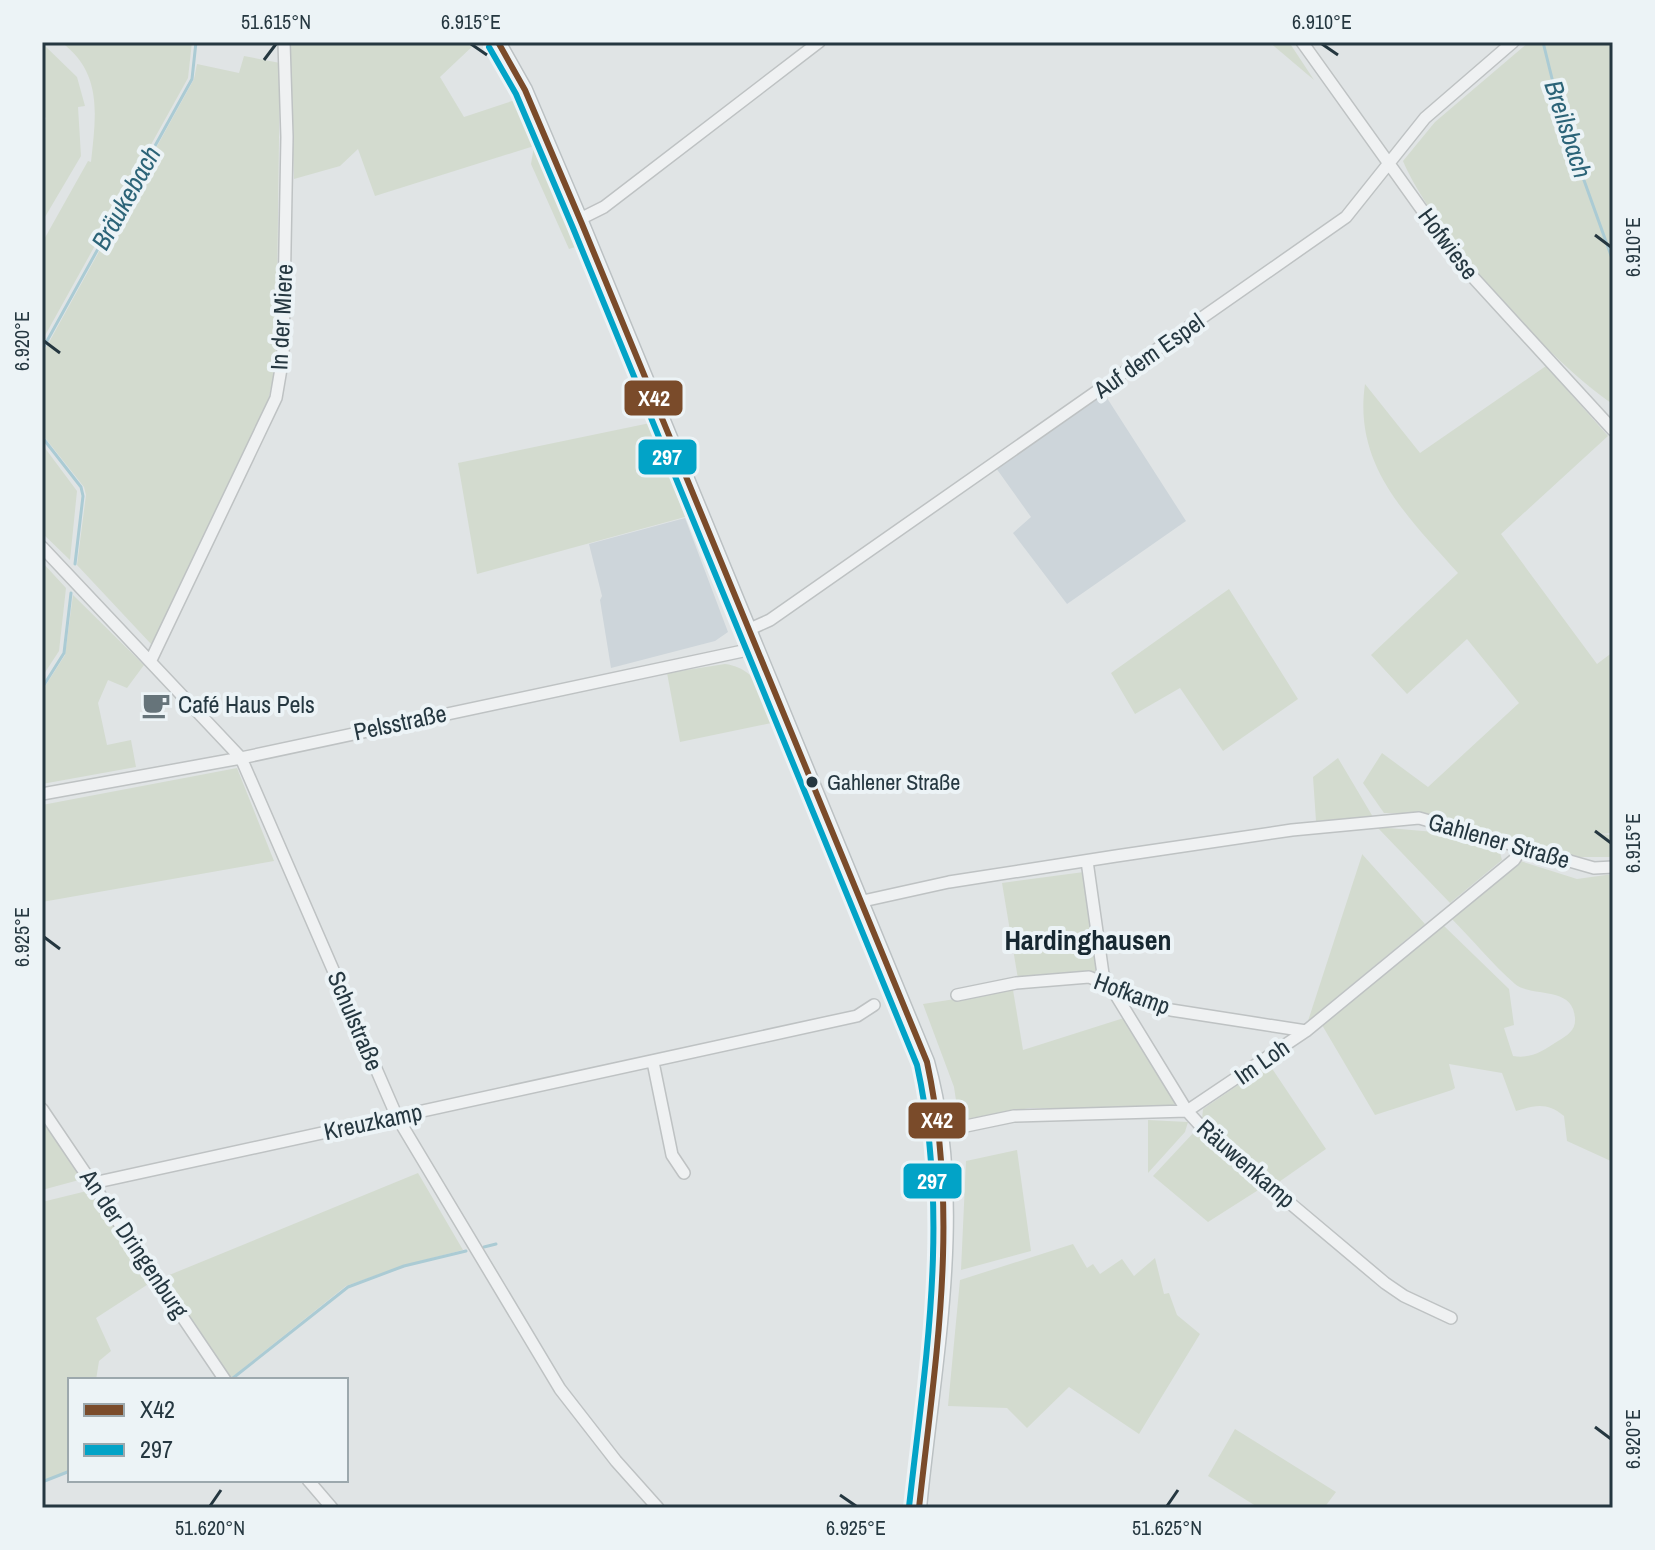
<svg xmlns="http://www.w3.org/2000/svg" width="1655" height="1550" viewBox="0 0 1655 1550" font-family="'Archivo Narrow',sans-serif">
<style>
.built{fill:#cdd5da}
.green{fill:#d3dbcf}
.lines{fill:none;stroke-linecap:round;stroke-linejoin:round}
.stream{stroke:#abcbd4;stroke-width:3}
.minor-casing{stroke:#bec2c3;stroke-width:14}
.major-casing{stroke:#bbc1c3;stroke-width:17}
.minor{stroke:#eff1f2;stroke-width:11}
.major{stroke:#f4f5f6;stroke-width:14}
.bus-1-casing{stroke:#ecf3f6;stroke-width:12}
.bus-2-casing{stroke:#ecf3f6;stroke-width:12}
.bus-1{stroke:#7a4b2a;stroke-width:6}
.bus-2{stroke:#02a3c7;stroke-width:6}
.ticks{fill:none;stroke:#253740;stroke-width:3}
.bus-dot{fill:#253740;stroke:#ecf3f6;stroke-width:3}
.labels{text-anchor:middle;stroke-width:8;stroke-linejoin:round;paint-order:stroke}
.bus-label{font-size:22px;fill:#253740;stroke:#ecf3f6;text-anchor:start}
.street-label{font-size:24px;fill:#253740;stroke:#ecf3f6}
.poi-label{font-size:24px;fill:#253740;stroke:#ecf3f6;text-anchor:start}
.water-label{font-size:26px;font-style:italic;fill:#2c6478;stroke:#ecf3f6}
.quarter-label{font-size:28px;font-weight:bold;fill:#172831;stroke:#ecf3f6}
.line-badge{stroke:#ecf3f6;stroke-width:3}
.badge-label{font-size:22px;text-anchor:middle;font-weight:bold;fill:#fff}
.neatline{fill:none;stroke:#253740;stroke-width:3}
.ticks-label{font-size:20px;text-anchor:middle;fill:#253740}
</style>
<rect width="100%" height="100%" fill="#e0e4e5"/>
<path class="built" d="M 1099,396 L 1107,398 L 1186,521 L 1067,604 L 1013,533 L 1031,517 L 996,468 Z
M 685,518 L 728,632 L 715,641 L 611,668 L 600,600 L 602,596 L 589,544 Z"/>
<path class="green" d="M 61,42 L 192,42 L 188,78 L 42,341 L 42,243 L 88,161 L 91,162 C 96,115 103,73 61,42 Z
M 289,42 L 477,42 L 440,77 L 464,117 L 515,100 L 534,145 L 540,140 L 543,146 L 582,245 L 569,249 L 531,164 L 534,146 L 375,196 L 358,149 L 340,166 L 294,179 Z
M 1269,42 L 1289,42 L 1314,80 Z
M 1529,42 L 1613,42 L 1613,404 C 1550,363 1432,230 1403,161 L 1435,122 Z
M 42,43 L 77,77 L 85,106 L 78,107 L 81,156 L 42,222 L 42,129 L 46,118 L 42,115 Z
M 244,56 L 280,63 L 276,367 L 267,405 L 156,645 L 151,644 L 77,565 L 86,495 L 84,487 L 42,434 L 42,355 L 194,79 L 197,64 L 239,73 Z
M 1546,366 L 1608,436 L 1501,534 L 1597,664 L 1613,652 L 1613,833 L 1598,834 L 1613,835 L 1613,855 L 1609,857 L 1570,857 L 1418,814 L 1384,813 L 1363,783 L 1382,753 L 1428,787 L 1519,703 L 1467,639 L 1407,694 L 1371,655 L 1458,573 C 1408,517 1353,466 1365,384 L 1420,453 Z
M 650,423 L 685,517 L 477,574 L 458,463 Z
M 42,444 L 77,491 L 70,560 L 42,533 Z
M 42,562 L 66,588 L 59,651 L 42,677 Z
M 1229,589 L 1298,699 L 1223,751 L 1180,688 L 1135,714 L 1111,673 Z
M 73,595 L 144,665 L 127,688 L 108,680 L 98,703 L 107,745 L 131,740 L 136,767 L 42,784 L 42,691 L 65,655 Z
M 725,664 C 757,668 765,696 776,722 L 680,742 L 667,673 Z
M 1338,758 L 1373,817 L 1316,821 L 1313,777 Z
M 237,768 L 274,861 L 42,902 L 42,805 Z
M 1377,827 L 1446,833 L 1500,853 L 1502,860 L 1450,903 Z
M 1362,854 L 1425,924 L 1308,1021 L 1362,855 Z
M 1517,860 L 1577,879 L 1613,874 L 1613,1162 L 1567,1141 L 1564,1116 C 1547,1102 1536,1105 1516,1111 L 1502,1073 L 1449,1064 L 1455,1088 L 1452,1090 L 1375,1115 L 1322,1025 L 1442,924 L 1509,989 L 1514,1025 L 1504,1028 L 1513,1056 C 1531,1059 1543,1051 1558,1041 C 1568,1035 1576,1030 1575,1018 C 1573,985 1532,998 1515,984 C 1492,964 1472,939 1450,917 Z
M 1084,872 L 1098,969 L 1093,974 L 1018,979 L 1002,883 Z
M 1013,990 L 1023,1050 L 1127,1017 L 1176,1101 L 1172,1108 L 1030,1108 L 959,1120 L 954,1087 L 923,1004 Z
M 1269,1064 L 1326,1149 L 1276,1184 L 1202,1120 L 1203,1109 Z
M 42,1117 L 82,1175 L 79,1180 L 42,1190 Z
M 1148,1120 L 1188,1122 L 1185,1132 L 1148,1173 Z
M 1196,1130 L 1263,1187 L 1208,1222 L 1153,1176 Z
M 1017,1150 L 1031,1251 L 961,1270 L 966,1161 Z
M 418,1173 L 463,1250 L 405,1265 L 346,1286 L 231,1378 L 162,1278 Z
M 91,1190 L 153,1281 L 96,1318 L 111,1351 L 99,1361 L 96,1380 L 70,1380 L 70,1470 L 42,1482 L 42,1202 Z
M 1073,1244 L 1087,1268 L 1093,1264 L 1100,1274 L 1122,1259 L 1134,1276 L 1155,1258 L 1164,1294 L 1169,1293 L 1177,1315 L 1200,1334 L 1139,1434 L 1069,1387 L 1027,1428 L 1007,1408 L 948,1406 L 960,1280 Z
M 1235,1429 L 1336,1492 L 1324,1508 L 1259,1508 L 1208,1476 Z"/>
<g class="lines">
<path class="stream" d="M 1543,42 L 1562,119 L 1613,261
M 42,350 L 192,79 L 196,42
M 42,437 L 81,487 L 83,496 L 75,564
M 42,688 L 64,653 L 71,593
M 484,1247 L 496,1244
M 233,1378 L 348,1287 L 404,1266 L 466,1251
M 42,1482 L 70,1471"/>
<defs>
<path id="minor" d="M 1302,42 L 1460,263 L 1613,430
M 580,219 L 604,207 L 819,42
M 42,547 L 241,758 L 397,1117 L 560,1389 L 616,1461 L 658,1508
M 750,629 L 770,620 L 1346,217 L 1425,118 L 1513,42
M 151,660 L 276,398 L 283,357 L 287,137 L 284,42
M 42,794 L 241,758 L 757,648
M 1087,861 L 1103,974 L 1187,1111 L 1209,1135 L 1385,1283 L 1404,1296 L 1451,1318
M 863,901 L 949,882 L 1116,856 L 1292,830 L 1419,818 L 1594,868 L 1613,867
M 957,995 L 1016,983 L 1089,977 L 1171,1010 L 1306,1031
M 653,1062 L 672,1155 L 684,1173
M 42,1109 L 225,1380
M 942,1131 L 1014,1116 L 1187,1111 L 1306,1031 L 1514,860 L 1522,848
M 93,1183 L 857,1016 L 874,1005
M 308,1480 L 332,1508"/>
<path id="major" d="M 498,42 L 525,90 L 582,224 L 927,1062 C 967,1205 933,1363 919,1508"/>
</defs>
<use href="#minor" class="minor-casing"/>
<use href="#major" class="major-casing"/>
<use href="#minor" class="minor"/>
<use href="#major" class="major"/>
<defs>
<path id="bus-1" d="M 498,42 L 525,90 L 582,224 L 927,1062 C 960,1216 936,1354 919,1508"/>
<path id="bus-2" d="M 489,47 L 516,94 L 573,228 L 917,1065 C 950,1215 926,1356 909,1507"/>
</defs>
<use href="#bus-1" class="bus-1-casing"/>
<use href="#bus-2" class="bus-2-casing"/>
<use href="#bus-1" class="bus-1"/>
<use href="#bus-2" class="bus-2"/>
</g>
<path class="ticks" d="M 471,44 L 487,55M 1322,44 L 1338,55M 264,60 L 276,44M 1595,235 L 1611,247M 44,341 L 60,353M 1595,831 L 1611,843M 44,937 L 60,949M 1595,1427 L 1611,1439M 840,1495 L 856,1506M 210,1506 L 221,1490M 1167,1506 L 1178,1490"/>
<defs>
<symbol id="cafe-bare" viewBox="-9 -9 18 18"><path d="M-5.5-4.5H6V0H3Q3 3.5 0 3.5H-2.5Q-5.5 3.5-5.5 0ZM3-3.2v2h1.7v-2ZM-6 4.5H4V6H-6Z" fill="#66747a" stroke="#ecf3f6" stroke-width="2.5" paint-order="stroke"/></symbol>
</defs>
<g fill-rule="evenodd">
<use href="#cafe-bare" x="136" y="685" width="40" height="40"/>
</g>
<circle class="bus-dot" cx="812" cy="782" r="7"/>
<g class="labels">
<g class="bus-label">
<text x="827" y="790">Gahlener Straße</text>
</g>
<g class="street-label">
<text transform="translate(1448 244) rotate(53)" y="8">Hofwiese</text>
<text transform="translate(282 317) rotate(-87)" y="8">In der Miere</text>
<text transform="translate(1149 356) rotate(-35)" y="8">Auf dem Espel</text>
<text transform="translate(400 723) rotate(-12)" y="8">Pelsstraße</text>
<text transform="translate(1499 841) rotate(16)" y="8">Gahlener Straße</text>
<text transform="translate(1132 994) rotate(20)" y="8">Hofkamp</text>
<text transform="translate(355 1021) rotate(67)" y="8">Schulstraße</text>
<text transform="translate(1262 1062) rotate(-35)" y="8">Im Loh</text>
<text transform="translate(373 1122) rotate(-12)" y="8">Kreuzkamp</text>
<text transform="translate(1246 1164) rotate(41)" y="8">Räuwenkamp</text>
<text transform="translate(134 1244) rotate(56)" y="8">An der Dringenburg</text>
</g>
<g class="poi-label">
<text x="178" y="713">Café Haus Pels</text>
</g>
<g class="water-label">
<text transform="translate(1568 129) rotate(72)" y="9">Breilsbach</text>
<text transform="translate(126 198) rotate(-61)" y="9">Bräukebach</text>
</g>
<g class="quarter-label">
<text x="1088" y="950">Hardinghausen</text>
</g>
</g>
<g class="line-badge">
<rect x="623" y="379" width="61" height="38" rx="8" fill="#7a4b2a"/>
<rect x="637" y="438" width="61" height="38" rx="8" fill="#02a3c7"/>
<rect x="907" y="1101" width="60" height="39" rx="8" fill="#7a4b2a"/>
<rect x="902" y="1162" width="61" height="38" rx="8" fill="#02a3c7"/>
</g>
<g class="badge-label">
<text x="654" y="406">X42</text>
<text x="667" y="465">297</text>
<text x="937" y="1128">X42</text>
<text x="932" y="1189">297</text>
</g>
<rect width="1655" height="1550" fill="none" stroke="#ecf3f6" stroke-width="88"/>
<rect x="68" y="1378" width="280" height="104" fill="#ecf3f6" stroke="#9ca8ad" stroke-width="2"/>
<rect x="84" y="1404" width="40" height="12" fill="#7a4b2a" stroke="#9ca8ad" stroke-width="2"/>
<text x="140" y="1418" font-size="24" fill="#253740">X42</text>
<rect x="84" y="1444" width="40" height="12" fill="#02a3c7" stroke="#9ca8ad" stroke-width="2"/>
<text x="140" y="1458" font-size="24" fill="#253740">297</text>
<rect x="44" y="44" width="1567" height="1462" class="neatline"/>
<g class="ticks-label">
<text x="276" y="29">51.615°N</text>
<text x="471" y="29">6.915°E</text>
<text x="1322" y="29">6.910°E</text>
<text transform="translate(1633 247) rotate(-90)" y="7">6.910°E</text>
<text transform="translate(22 341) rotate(-90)" y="7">6.920°E</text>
<text transform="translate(1633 843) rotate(-90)" y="7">6.915°E</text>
<text transform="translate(22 937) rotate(-90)" y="7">6.925°E</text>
<text transform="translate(1633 1439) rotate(-90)" y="7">6.920°E</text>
<text x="210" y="1535">51.620°N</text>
<text x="856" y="1535">6.925°E</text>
<text x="1167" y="1535">51.625°N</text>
</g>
</svg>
